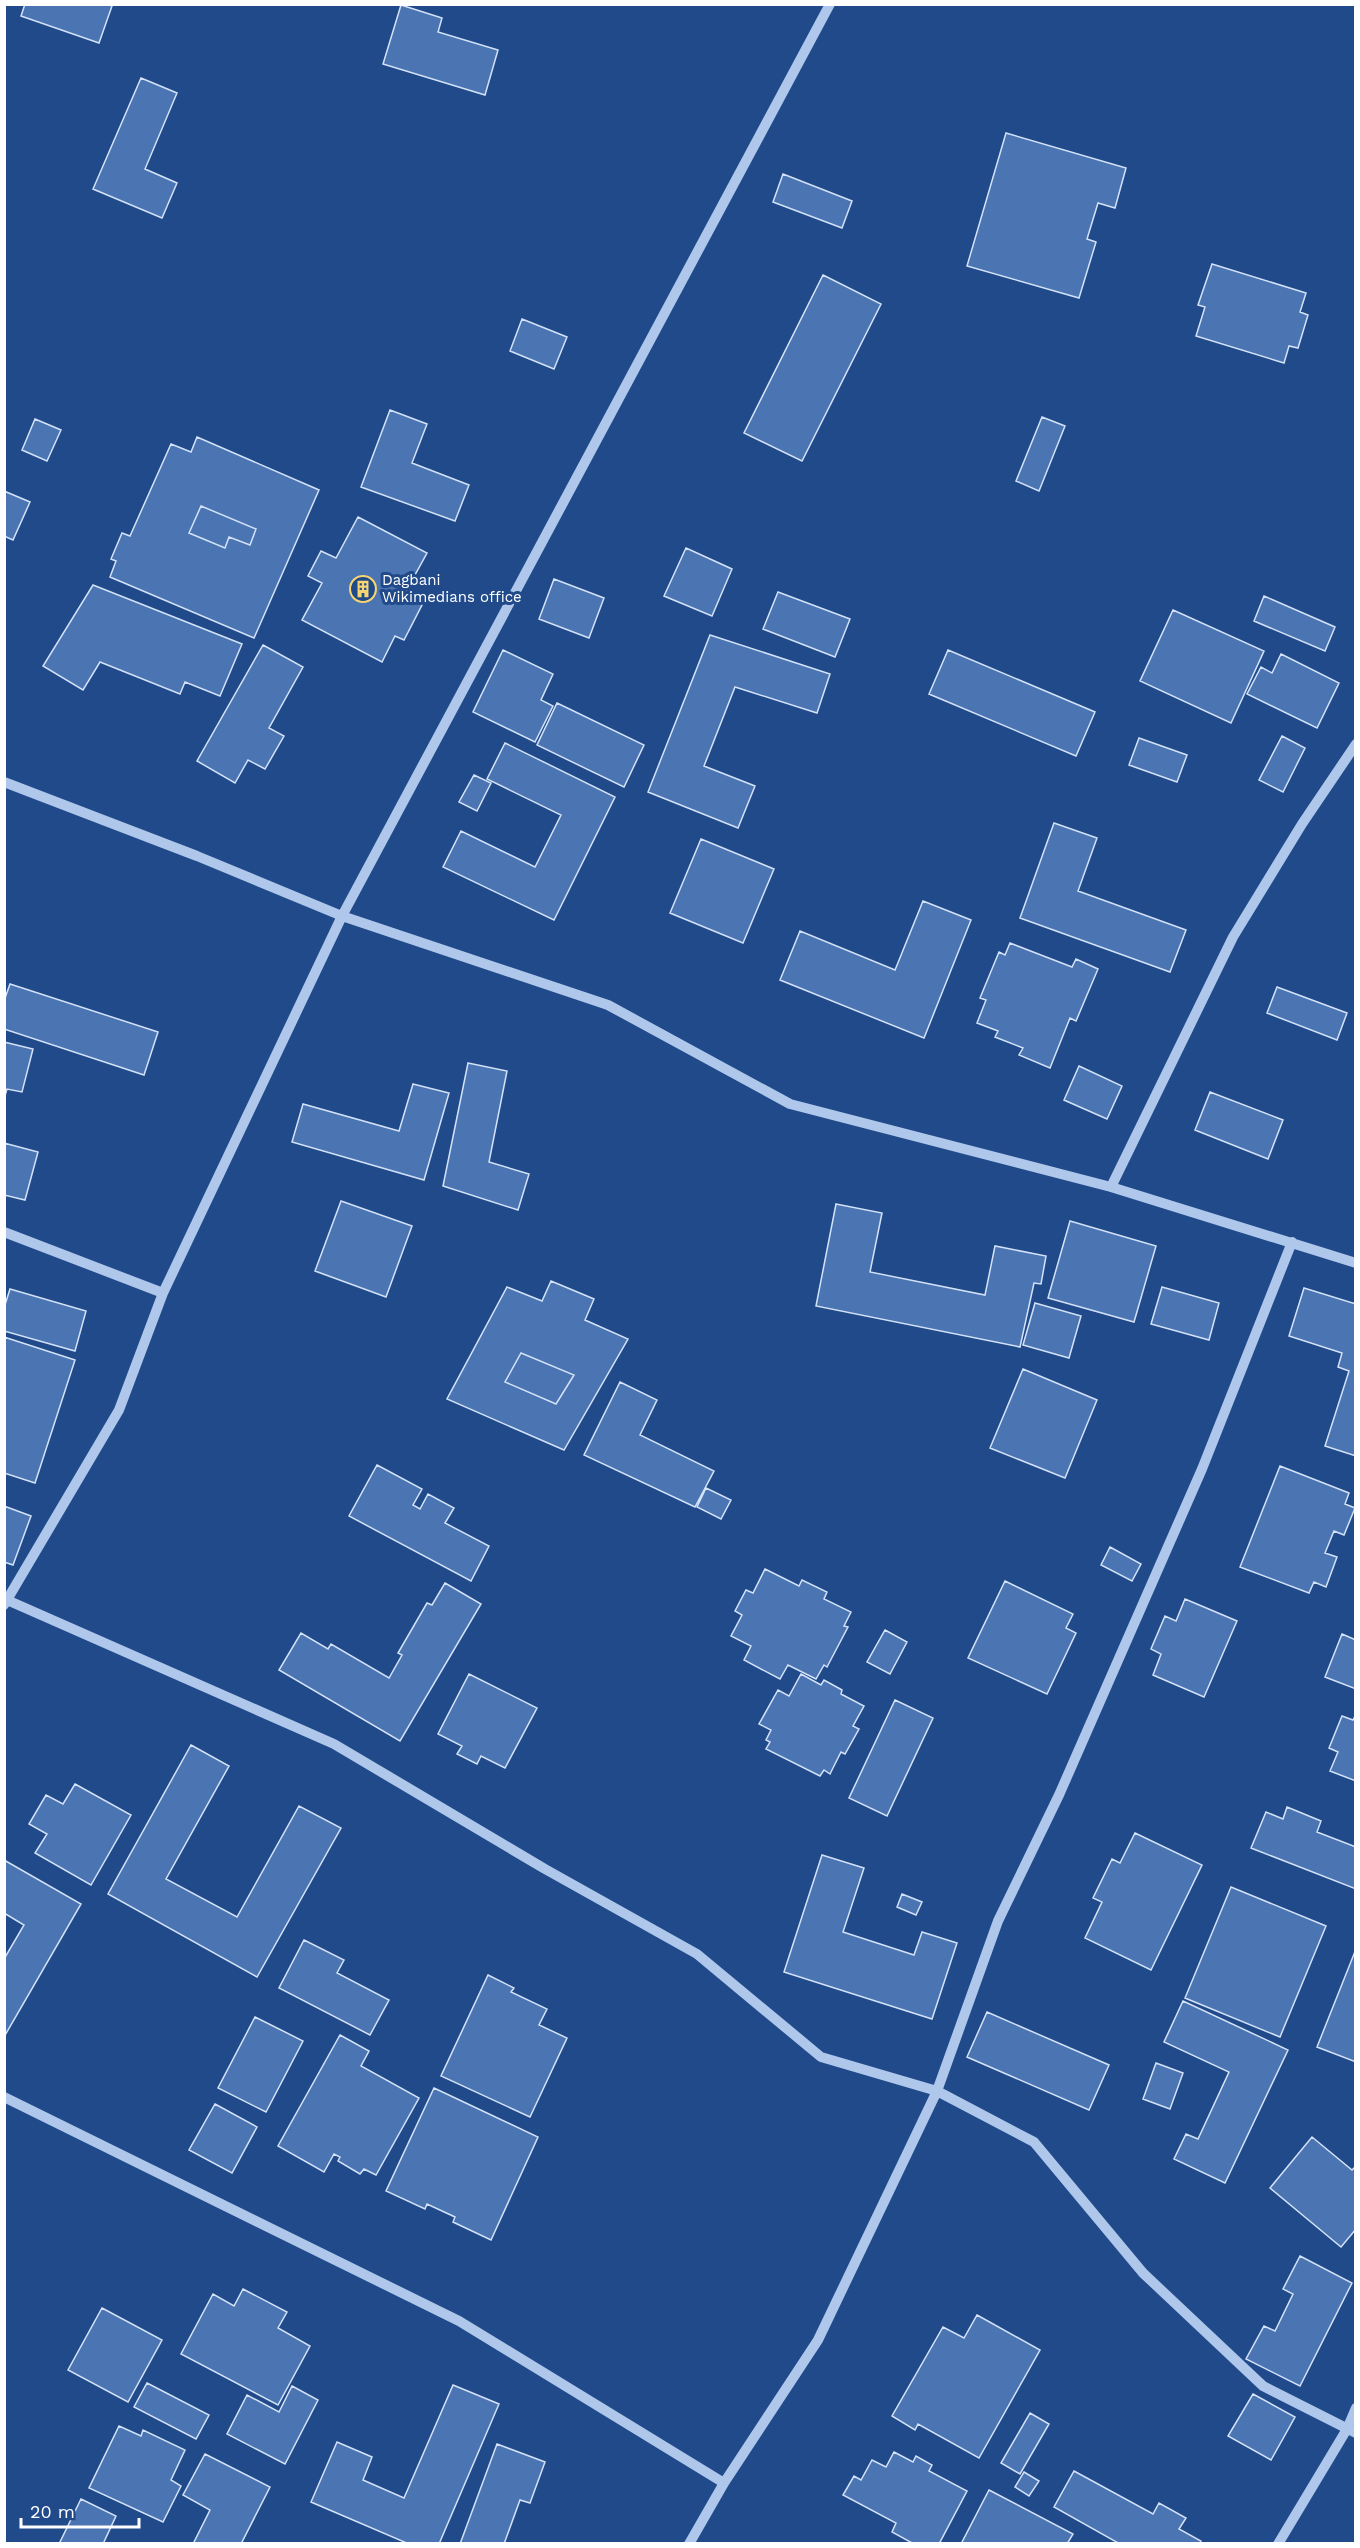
<svg xmlns="http://www.w3.org/2000/svg" width="1360" height="2548" viewBox="0 0 1360 2548" font-family="'Work Sans',sans-serif">
<style>
.building{fill:#4a74b2;stroke:#d3e2f8;stroke-width:1.5;fill-rule:evenodd}
.lines{fill:none;stroke-linecap:round;stroke-linejoin:round}
.minor{stroke:#aec7eb;stroke-width:10}
.labels{text-anchor:middle;stroke-width:6;stroke-linejoin:round;paint-order:stroke}
.poi-label{font-size:15px;fill:#fff;stroke:#214a8a;text-anchor:start}
</style>
<rect width="100%" height="100%" fill="#214a8a"/>
<path class="building" d="M 25,4 L 107,4 L 112,6 L 99,43 L 21,16 Z
M 401,5 L 442,18 L 438,32 L 498,50 L 485,95 L 383,64 Z
M 141,78 L 177,93 L 145,169 L 177,183 L 162,218 L 93,189 Z
M 1006,133 L 1126,168 L 1115,208 L 1098,203 L 1087,239 L 1096,242 L 1079,298 L 967,266 Z
M 783,174 L 852,201 L 842,228 L 773,202 Z
M 1212,264 L 1306,293 L 1300,312 L 1308,315 L 1298,348 L 1289,346 L 1284,363 L 1196,336 L 1205,307 L 1198,305 Z
M 823,275 L 881,304 L 802,461 L 744,433 Z
M 522,319 L 567,337 L 554,369 L 510,351 Z
M 390,410 L 427,424 L 412,463 L 469,485 L 455,521 L 361,487 Z
M 1042,417 L 1065,426 L 1039,491 L 1016,481 Z
M 35,419 L 61,430 L 47,461 L 22,450 Z
M 197,437 L 319,490 L 254,638 L 110,577 L 116,561 L 111,559 L 122,533 L 130,536 L 171,444 L 191,452 ZM 201,506 L 256,529 L 250,545 L 229,537 L 225,548 L 189,533 Z
M 4,491 L 30,502 L 13,540 L 4,536 Z
M 201,506 L 256,529 L 250,545 L 229,537 L 225,548 L 189,533 Z
M 358,517 L 427,553 L 404,595 L 422,605 L 404,640 L 395,636 L 382,662 L 302,620 L 322,583 L 308,576 L 321,551 L 336,558 Z
M 686,548 L 732,569 L 712,616 L 664,596 Z
M 554,579 L 604,598 L 589,638 L 539,619 Z
M 93,585 L 242,644 L 220,696 L 185,682 L 180,694 L 100,662 L 83,690 L 43,666 Z
M 778,592 L 850,619 L 835,657 L 763,629 Z
M 1264,596 L 1335,627 L 1325,651 L 1254,621 Z
M 1173,610 L 1264,651 L 1231,723 L 1140,681 Z
M 710,635 L 830,674 L 817,713 L 735,687 L 704,766 L 755,786 L 738,828 L 648,792 Z
M 263,645 L 303,667 L 269,728 L 284,736 L 265,769 L 248,760 L 235,783 L 197,761 Z
M 503,650 L 553,674 L 541,700 L 553,706 L 535,742 L 473,712 Z
M 948,650 L 1095,712 L 1076,756 L 929,694 Z
M 1281,654 L 1339,683 L 1317,728 L 1247,694 L 1261,667 L 1272,673 Z
M 557,703 L 644,745 L 624,787 L 537,745 Z
M 1282,736 L 1305,748 L 1283,792 L 1259,780 Z
M 1139,738 L 1187,755 L 1177,782 L 1129,765 Z
M 505,743 L 615,797 L 554,920 L 443,867 L 461,831 L 535,867 L 561,815 L 487,779 Z
M 474,775 L 491,783 L 477,811 L 459,802 Z
M 1054,823 L 1097,838 L 1078,891 L 1186,930 L 1170,972 L 1020,918 Z
M 701,839 L 774,869 L 743,943 L 670,913 Z
M 923,901 L 971,920 L 924,1038 L 780,980 L 800,931 L 895,970 Z
M 1010,943 L 1072,967 L 1076,959 L 1098,969 L 1076,1021 L 1070,1018 L 1050,1068 L 1019,1055 L 1023,1048 L 995,1037 L 998,1031 L 977,1023 L 986,1000 L 980,998 L 999,952 L 1005,955 Z
M 10,984 L 158,1032 L 144,1075 L 4,1029 L 4,1001 Z
M 1277,987 L 1347,1013 L 1337,1040 L 1267,1013 Z
M 4,1042 L 33,1049 L 22,1092 L 7,1089 L 4,1099 Z
M 468,1063 L 507,1071 L 489,1162 L 529,1174 L 518,1210 L 443,1186 Z
M 1079,1066 L 1122,1086 L 1107,1119 L 1064,1100 Z
M 413,1084 L 449,1093 L 424,1180 L 292,1142 L 303,1104 L 399,1131 Z
M 1210,1092 L 1283,1120 L 1268,1159 L 1195,1130 Z
M 4,1143 L 38,1152 L 25,1200 L 4,1195 Z
M 341,1201 L 412,1226 L 386,1297 L 315,1271 Z
M 836,1204 L 882,1213 L 870,1272 L 985,1295 L 995,1246 L 1046,1256 L 1041,1284 L 1034,1283 L 1020,1347 L 816,1306 Z
M 1070,1221 L 1156,1246 L 1134,1322 L 1048,1298 Z
M 551,1281 L 594,1299 L 585,1320 L 628,1339 L 564,1450 L 447,1399 L 507,1287 L 542,1301 ZM 521,1353 L 574,1375 L 556,1404 L 505,1382 Z
M 1162,1287 L 1219,1303 L 1209,1340 L 1151,1324 Z
M 1304,1288 L 1356,1304 L 1356,1456 L 1325,1446 L 1349,1371 L 1338,1367 L 1342,1353 L 1289,1336 Z
M 10,1289 L 86,1311 L 75,1351 L 4,1331 L 4,1308 Z
M 1035,1303 L 1081,1316 L 1069,1358 L 1023,1345 Z
M 4,1337 L 75,1360 L 35,1483 L 4,1473 Z
M 521,1353 L 574,1375 L 556,1404 L 505,1382 Z
M 1023,1369 L 1097,1400 L 1065,1478 L 990,1448 Z
M 620,1382 L 657,1400 L 640,1435 L 714,1471 L 695,1507 L 584,1455 Z
M 377,1465 L 422,1489 L 413,1505 L 420,1509 L 428,1494 L 454,1508 L 445,1523 L 489,1546 L 471,1581 L 349,1516 Z
M 1280,1466 L 1349,1493 L 1345,1504 L 1355,1508 L 1344,1535 L 1334,1531 L 1325,1553 L 1337,1557 L 1326,1587 L 1314,1582 L 1309,1593 L 1240,1567 Z
M 706,1488 L 731,1500 L 721,1519 L 697,1507 Z
M 4,1506 L 31,1516 L 13,1565 L 4,1562 Z
M 1110,1547 L 1141,1564 L 1132,1581 L 1101,1565 Z
M 765,1569 L 799,1586 L 802,1580 L 827,1592 L 824,1599 L 851,1612 L 844,1626 L 848,1627 L 827,1667 L 824,1665 L 816,1679 L 788,1665 L 780,1679 L 744,1660 L 751,1646 L 731,1636 L 742,1615 L 735,1611 L 746,1590 L 753,1593 Z
M 1005,1581 L 1073,1614 L 1066,1628 L 1076,1633 L 1047,1694 L 968,1658 Z
M 445,1583 L 481,1604 L 400,1741 L 279,1670 L 301,1633 L 328,1649 L 331,1644 L 389,1678 L 402,1655 L 398,1653 L 427,1603 L 432,1605 Z
M 1185,1599 L 1237,1621 L 1204,1697 L 1153,1675 L 1161,1654 L 1151,1649 L 1165,1616 L 1176,1621 Z
M 885,1630 L 907,1642 L 890,1674 L 867,1662 Z
M 1342,1634 L 1356,1640 L 1356,1689 L 1325,1677 Z
M 469,1674 L 537,1708 L 505,1768 L 481,1756 L 477,1764 L 457,1754 L 462,1746 L 438,1734 Z
M 801,1674 L 821,1685 L 824,1680 L 842,1690 L 841,1694 L 864,1706 L 853,1726 L 859,1729 L 845,1754 L 841,1752 L 830,1774 L 824,1770 L 820,1776 L 766,1749 L 770,1742 L 766,1740 L 771,1730 L 759,1724 L 778,1690 L 789,1696 Z
M 895,1700 L 933,1718 L 887,1816 L 849,1798 Z
M 1356,1714 L 1356,1781 L 1330,1771 L 1338,1752 L 1329,1748 L 1342,1716 L 1353,1720 Z
M 191,1745 L 229,1766 L 166,1879 L 237,1917 L 299,1806 L 341,1828 L 257,1977 L 108,1894 Z
M 75,1784 L 131,1815 L 91,1885 L 35,1853 L 47,1834 L 29,1824 L 46,1795 L 63,1804 Z
M 1287,1807 L 1321,1821 L 1317,1832 L 1356,1847 L 1356,1889 L 1251,1848 L 1266,1812 L 1283,1819 Z
M 1135,1833 L 1202,1865 L 1151,1970 L 1085,1938 L 1102,1902 L 1093,1898 L 1112,1859 L 1120,1863 Z
M 822,1855 L 864,1868 L 843,1932 L 914,1955 L 922,1932 L 957,1943 L 932,2019 L 784,1972 Z
M 4,1860 L 81,1904 L 4,2037 L 4,1959 L 24,1925 L 4,1913 Z
M 1231,1887 L 1326,1926 L 1280,2037 L 1185,1998 Z
M 902,1894 L 922,1902 L 916,1915 L 897,1907 Z
M 304,1940 L 344,1960 L 337,1973 L 389,2000 L 370,2035 L 279,1988 Z
M 1356,1949 L 1356,2062 L 1317,2047 Z
M 488,1975 L 514,1988 L 511,1992 L 547,2009 L 539,2025 L 567,2038 L 530,2117 L 441,2076 Z
M 1183,2001 L 1288,2050 L 1225,2183 L 1174,2159 L 1186,2134 L 1198,2139 L 1229,2072 L 1164,2042 Z
M 987,2012 L 1109,2065 L 1089,2110 L 967,2057 Z
M 255,2017 L 303,2041 L 266,2112 L 218,2088 Z
M 340,2035 L 369,2051 L 361,2066 L 419,2098 L 376,2175 L 364,2169 L 360,2174 L 338,2161 L 340,2157 L 334,2154 L 324,2172 L 278,2146 Z
M 1156,2063 L 1183,2073 L 1170,2109 L 1143,2099 Z
M 434,2088 L 538,2137 L 491,2240 L 453,2222 L 455,2217 L 427,2204 L 425,2209 L 386,2191 Z
M 215,2104 L 257,2127 L 232,2173 L 189,2150 Z
M 1312,2137 L 1352,2170 L 1356,2166 L 1356,2229 L 1341,2247 L 1270,2188 Z
M 1300,2256 L 1352,2283 L 1300,2386 L 1246,2359 L 1264,2326 L 1275,2331 L 1293,2294 L 1283,2289 Z
M 243,2289 L 287,2312 L 278,2328 L 310,2346 L 278,2405 L 181,2354 L 213,2294 L 234,2306 Z
M 102,2308 L 162,2340 L 128,2402 L 68,2370 Z
M 977,2315 L 1040,2350 L 979,2458 L 918,2424 L 915,2430 L 892,2416 L 943,2327 L 964,2338 Z
M 147,2383 L 209,2415 L 196,2439 L 134,2407 Z
M 453,2385 L 499,2404 L 439,2544 L 409,2544 L 311,2502 L 337,2442 L 372,2457 L 363,2480 L 404,2498 Z
M 292,2386 L 318,2400 L 285,2464 L 227,2434 L 247,2395 L 279,2412 Z
M 1253,2394 L 1295,2417 L 1271,2460 L 1228,2436 Z
M 1030,2413 L 1049,2424 L 1020,2474 L 1001,2463 Z
M 119,2426 L 141,2436 L 143,2430 L 185,2450 L 171,2480 L 181,2486 L 163,2522 L 89,2488 Z
M 497,2444 L 545,2462 L 530,2503 L 520,2500 L 504,2544 L 460,2544 Z
M 894,2452 L 913,2462 L 916,2456 L 932,2465 L 929,2471 L 967,2491 L 939,2544 L 914,2544 L 892,2532 L 896,2523 L 843,2495 L 854,2476 L 861,2480 L 872,2460 L 886,2467 Z
M 205,2454 L 270,2487 L 241,2544 L 193,2544 L 210,2510 L 183,2495 Z
M 1074,2471 L 1153,2514 L 1159,2503 L 1186,2518 L 1179,2529 L 1201,2541 L 1200,2544 L 1120,2544 L 1054,2507 Z
M 1024,2472 L 1039,2481 L 1029,2496 L 1015,2487 Z
M 989,2490 L 1073,2534 L 1067,2544 L 961,2544 Z
M 81,2499 L 116,2516 L 103,2544 L 59,2544 Z"/>
<g class="lines">
<path class="minor" d="M 4,782 L 197,856 L 342,916 L 608,1005 L 790,1104 L 1111,1187 L 1356,1263
M 1111,1187 L 1233,937 L 1302,824 L 1356,744
M 4,1232 L 163,1293
M 7,1600 L 334,1744 L 545,1869 L 697,1954 L 821,2057 L 937,2091 L 1034,2142 L 1143,2273 L 1263,2386 L 1356,2433
M 4,1605 L 119,1410 L 163,1293 L 342,916 L 830,4
M 4,2097 L 459,2321 L 724,2483
M 689,2544 L 724,2483 L 818,2340 L 937,2091 L 998,1921 L 1059,1795 L 1202,1469 L 1292,1242
M 1278,2544 L 1347,2429 L 1356,2408"/>
</g>
<defs>
<symbol id="building-ring" viewBox="-11 -11 22 22"><circle r="9.5" fill="#214a8a" stroke="#f7d670" stroke-width="1.5"/><path d="M-4-6H4V6H1V3H-1V6H-4ZM-2.5-4.3h1.7v1.8h-1.7ZM.8-4.3h1.7v1.8H.8ZM-2.5-1h1.7V.8h-1.7ZM.8-1h1.7V.8H.8Z" fill="#f7d670"/></symbol>
</defs>
<g fill-rule="evenodd">
<use href="#building-ring" x="348" y="574" width="30" height="30"/>
</g>
<g class="labels">
<g class="poi-label">
<text x="382" y="585">Dagbani<tspan x="382" dy="17">Wikimedians office</tspan></text>
</g>
</g>
<rect width="1360" height="2548" fill="none" stroke="#ffffff" stroke-width="12"/>
<path d="M21 2518v9h118v-9" fill="none" stroke="#ffffff" stroke-width="3"/>
<text x="30" y="2518" font-size="18" fill="#ffffff" stroke="#214a8a" stroke-width="4.5" paint-order="stroke">20 m</text>
</svg>
